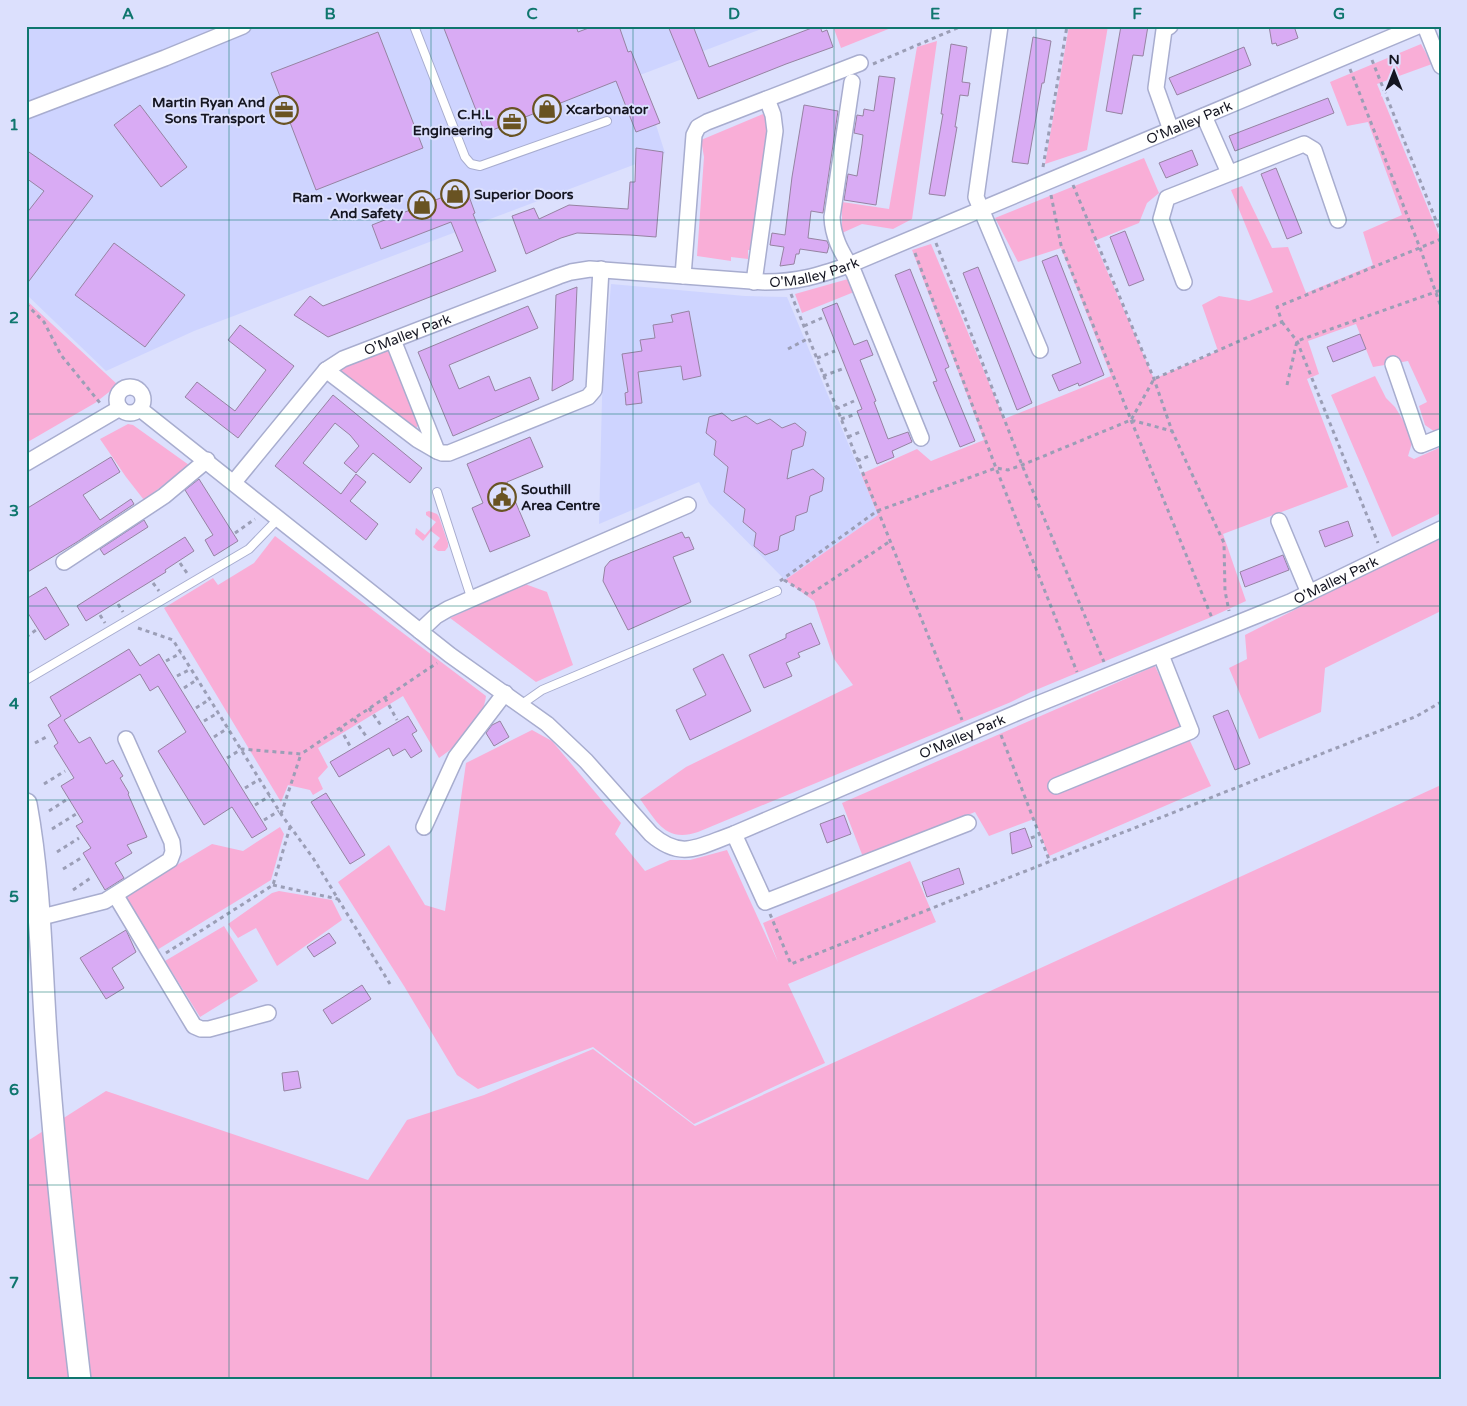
<svg xmlns="http://www.w3.org/2000/svg" width="1467" height="1406" viewBox="0 0 1467 1406" font-family="'Varela Round',sans-serif">
<style>
.built{fill:#ced4ff}
.green{fill:#f9aed7}
.building{fill:#d9abf4;stroke:#9683a2}
.lines{fill:none;stroke-linecap:round;stroke-linejoin:round}
.service-casing{stroke:#a8adcf;stroke-width:10}
.minor-casing{stroke:#a8adcf;stroke-width:18}
.secondary-casing{stroke:#a8adcf;stroke-width:24}
.path{stroke:#9b9eb6;stroke-width:3;stroke-dasharray:4 4;stroke-linecap:butt}
.service{stroke:#fff;stroke-width:8}
.minor{stroke:#fff;stroke-width:15}
.secondary{stroke:#fff;stroke-width:21}
.grid{fill:none;stroke:#0f766e;stroke-width:1;stroke-opacity:0.55}
.labels{text-anchor:middle;stroke-width:4;stroke-linejoin:round;paint-order:stroke}
.poi-label{font-size:14px;font-weight:bold;fill:#141521;stroke:#dce0fd;text-anchor:end}
.street-label{font-size:14px;fill:#141521;stroke:#dce0fd}
.neatline{fill:none;stroke:#0f766e;stroke-width:2}
.grid-label{font-size:16px;text-anchor:middle;font-weight:bold;fill:#0f766e}
</style>
<rect width="100%" height="100%" fill="#dce0fd"/>
<path class="built" d="M 26,26 L 769,26 L 640,75 L 665,153 L 194,331 L 106,371 L 26,294 Z
M 611,284 L 745,296 L 787,297 L 878,515 L 785,580 L 709,503 L 699,482 L 599,524 L 602,398 Z"/>
<path class="green" d="M 833,26 L 896,26 L 841,48 Z
M 1069,26 L 1108,26 L 1087,150 L 1045,164 Z
M 937,41 L 912,219 L 893,229 L 862,224 L 842,233 L 842,202 L 889,209 L 917,47 Z
M 1421,44 L 1432,64 L 1377,84 L 1441,240 L 1441,431 L 1435,432 L 1425,425 L 1419,406 L 1427,402 L 1408,361 L 1373,367 L 1356,324 L 1308,341 L 1319,374 L 1307,379 L 1348,487 L 1223,534 L 1246,601 L 1209,618 L 1031,692 L 1011,702 L 698,832 C 666,843 657,822 640,799 L 686,767 L 853,685 L 834,659 L 814,601 L 785,580 L 878,515 L 861,474 L 917,449 L 931,461 L 984,440 L 912,250 L 931,244 L 1004,419 L 1111,376 L 1061,248 L 1018,262 L 995,218 L 1144,158 L 1159,193 L 1147,203 L 1139,223 L 1094,241 L 1154,379 L 1218,351 L 1202,305 L 1219,296 L 1249,301 L 1273,292 L 1231,190 L 1242,186 L 1272,248 L 1288,247 L 1306,293 L 1373,265 L 1363,232 L 1402,215 L 1368,122 L 1347,126 L 1330,82 Z
M 763,114 L 767,120 L 768,129 L 751,250 L 748,250 L 748,259 L 731,257 L 731,261 L 697,256 L 704,157 L 701,140 Z
M 848,279 L 854,292 L 802,313 L 795,294 Z
M 26,300 L 118,385 L 95,403 L 26,443 Z
M 388,349 L 391,350 L 419,423 L 417,427 L 414,430 L 342,377 L 341,367 Z
M 1375,376 L 1386,398 L 1395,407 L 1406,425 L 1412,443 L 1408,456 L 1414,459 L 1441,447 L 1441,513 L 1392,537 L 1331,395 Z
M 128,424 L 133,425 L 189,465 L 144,500 L 126,477 L 100,439 Z
M 429,511 L 437,514 L 439,517 L 448,543 L 448,547 L 445,551 L 438,551 L 433,547 L 440,538 L 431,531 L 423,541 L 415,534 L 416,528 L 425,535 L 436,522 L 426,515 L 426,512 Z
M 275,536 L 486,696 C 484,719 458,746 439,758 L 403,696 L 318,748 L 328,767 L 318,778 L 323,789 L 313,795 L 310,790 L 288,785 L 281,802 L 164,608 L 213,578 L 218,585 L 254,563 Z
M 1441,536 L 1441,611 L 1325,668 L 1321,712 L 1259,739 L 1229,668 L 1247,659 L 1245,635 Z
M 525,584 L 547,592 L 573,665 L 536,682 L 450,618 Z
M 1155,666 L 1211,786 L 1049,856 L 1034,819 L 989,836 L 975,812 L 863,857 L 842,803 Z
M 532,730 L 552,741 L 621,823 L 615,834 L 645,871 L 670,860 L 690,860 L 727,850 L 778,962 L 763,923 L 910,861 L 936,922 L 788,984 L 825,1063 L 694,1124 L 593,1047 L 478,1089 L 457,1075 L 404,986 L 338,882 L 389,845 L 425,905 L 445,911 L 466,763 Z
M 1441,785 L 1441,1380 L 26,1380 L 26,1142 L 106,1091 L 368,1180 L 407,1120 L 484,1095 L 593,1049 L 695,1126 Z
M 280,827 L 284,834 L 271,880 L 157,950 L 125,896 L 212,844 L 243,851 Z
M 279,891 L 332,900 L 342,920 L 277,966 L 256,928 L 238,938 L 228,924 L 272,893 Z
M 224,926 L 258,981 L 200,1017 L 165,961 Z"/>
<path class="building" d="M 443,26 L 576,26 L 578,32 L 594,26 L 619,26 L 628,52 L 631,51 L 660,123 L 636,132 L 616,81 L 485,133 Z
M 668,26 L 693,26 L 709,67 L 817,26 L 820,26 L 822,32 L 827,30 L 833,47 L 786,64 L 698,99 Z
M 1121,26 L 1148,26 L 1143,56 L 1133,55 L 1122,114 L 1106,111 Z
M 1269,26 L 1294,26 L 1298,38 L 1277,46 L 1276,43 L 1272,44 Z
M 378,32 L 423,148 L 316,190 L 271,73 Z
M 1033,37 L 1051,41 L 1044,83 L 1042,83 L 1028,164 L 1012,162 Z
M 951,44 L 967,47 L 962,82 L 970,83 L 968,96 L 960,95 L 955,127 L 957,127 L 945,196 L 929,194 L 943,114 L 941,114 Z
M 1244,47 L 1251,65 L 1177,95 L 1169,78 Z
M 879,76 L 895,78 L 876,205 L 844,200 L 848,174 L 857,176 L 862,144 L 863,135 L 854,133 L 857,115 L 863,116 L 864,109 L 874,111 Z
M 1328,98 L 1334,113 L 1235,151 L 1229,136 Z
M 140,105 L 187,167 L 161,187 L 114,125 Z
M 804,105 L 838,111 L 823,213 L 811,211 L 808,238 L 827,241 L 829,246 L 827,253 L 800,249 L 799,254 L 796,254 L 794,264 L 780,266 L 784,247 L 770,245 L 772,233 L 785,235 L 792,177 Z
M 636,148 L 663,152 L 656,237 L 630,235 L 577,233 L 561,238 L 526,254 L 512,216 L 534,208 L 539,219 L 569,205 L 628,209 L 630,182 L 635,182 Z
M 26,150 L 93,196 L 26,285 L 26,214 L 44,191 L 26,178 Z
M 1192,150 L 1198,165 L 1166,178 L 1159,163 Z
M 1276,168 L 1302,233 L 1287,239 L 1261,174 Z
M 466,188 L 475,213 L 473,214 L 496,271 L 328,337 L 294,315 L 310,296 L 323,306 L 463,251 L 451,222 L 381,249 L 372,225 Z
M 1125,231 L 1144,280 L 1129,286 L 1110,237 Z
M 114,243 L 185,295 L 145,347 L 75,295 Z
M 1057,255 L 1104,375 L 1079,386 L 1078,383 L 1059,391 L 1052,375 L 1081,363 L 1042,261 Z
M 978,267 L 1032,403 L 1017,410 L 963,273 Z
M 910,269 L 949,367 L 945,369 L 975,441 L 960,447 L 933,382 L 937,381 L 895,275 Z
M 577,287 L 573,380 L 552,391 L 556,295 Z
M 837,303 L 854,345 L 867,340 L 873,355 L 860,360 L 876,401 L 874,402 L 888,439 L 908,432 L 912,442 L 892,451 L 894,457 L 877,464 L 857,411 L 862,409 L 822,309 Z
M 528,306 L 538,328 L 449,365 L 459,389 L 489,376 L 495,391 L 530,377 L 539,399 L 453,436 L 418,352 Z
M 689,311 L 701,376 L 683,380 L 681,366 L 638,372 L 642,403 L 626,405 L 625,393 L 628,392 L 622,354 L 642,351 L 640,340 L 655,338 L 653,325 L 673,322 L 671,315 Z
M 240,325 L 294,366 L 238,438 L 185,397 L 197,382 L 235,411 L 266,370 L 228,340 Z
M 1360,334 L 1366,349 L 1333,362 L 1327,347 Z
M 333,395 L 422,468 L 410,483 L 373,453 L 356,473 L 344,463 L 359,446 L 350,435 L 335,423 L 303,463 L 341,494 L 356,474 L 366,482 L 350,501 L 378,524 L 366,540 L 275,466 Z
M 722,413 L 732,421 L 746,416 L 757,424 L 770,419 L 782,428 L 795,423 L 806,432 L 803,446 L 792,450 L 787,479 L 813,469 L 824,478 L 822,491 L 810,496 L 807,512 L 796,516 L 794,530 L 780,536 L 778,550 L 765,555 L 754,546 L 756,533 L 743,522 L 745,509 L 724,492 L 728,467 L 714,455 L 716,441 L 706,433 L 709,417 Z
M 530,437 L 543,467 L 507,482 L 530,536 L 490,552 L 472,508 L 483,503 L 467,464 Z
M 111,457 L 120,472 L 83,495 L 100,520 L 131,499 L 134,504 L 77,542 L 26,573 L 26,509 Z
M 199,479 L 238,541 L 214,556 L 205,540 L 213,535 L 185,490 Z
M 144,520 L 148,527 L 104,555 L 100,549 Z
M 1348,521 L 1353,536 L 1325,547 L 1319,531 Z
M 682,532 L 685,538 L 689,537 L 694,549 L 673,557 L 691,602 L 628,630 L 603,581 L 605,567 L 610,561 Z
M 185,537 L 194,551 L 165,570 L 166,572 L 86,621 L 77,606 Z
M 1283,555 L 1289,570 L 1245,587 L 1240,572 Z
M 46,587 L 69,625 L 45,640 L 26,610 L 26,599 Z
M 811,623 L 820,644 L 798,653 L 800,657 L 786,663 L 792,676 L 764,688 L 749,655 L 786,638 L 786,634 Z
M 129,649 L 140,666 L 159,654 L 267,829 L 252,838 L 232,807 L 204,825 L 158,751 L 186,732 L 158,686 L 150,691 L 140,674 L 64,720 L 79,743 L 90,737 L 106,764 L 113,760 L 123,776 L 120,778 L 129,793 L 128,794 L 147,837 L 127,845 L 132,853 L 115,863 L 124,878 L 105,890 L 83,853 L 91,848 L 76,826 L 83,822 L 61,786 L 74,778 L 54,746 L 58,743 L 48,725 L 61,716 L 50,697 Z
M 723,654 L 751,711 L 690,740 L 676,710 L 706,695 L 693,669 Z
M 1228,710 L 1250,764 L 1235,770 L 1213,716 Z
M 408,716 L 417,731 L 412,734 L 422,751 L 411,758 L 405,749 L 393,756 L 389,748 L 339,777 L 330,762 Z
M 500,721 L 509,737 L 494,746 L 486,733 L 492,725 Z
M 326,793 L 365,855 L 350,864 L 311,802 Z
M 844,815 L 851,834 L 827,843 L 820,824 Z
M 1025,828 L 1032,847 L 1012,854 L 1010,833 Z
M 959,868 L 964,884 L 927,897 L 922,882 Z
M 126,930 L 136,952 L 112,968 L 124,988 L 106,999 L 80,958 Z
M 329,933 L 336,943 L 314,957 L 307,947 Z
M 362,985 L 371,999 L 332,1024 L 323,1010 Z
M 298,1071 L 301,1088 L 284,1091 L 282,1073 Z"/>
<g class="lines">
<defs>
<path id="service" d="M 414,26 L 465,157 L 471,164 L 480,166 L 607,121
M 437,492 L 472,600
M 26,680 L 249,549 L 278,519
M 522,704 L 542,690 L 777,591"/>
<g id="minor">
<path d="M 1000,26 L 976,197 L 1040,350"/>
<path d="M 1170,26 L 1164,30 L 1156,88 L 1171,130"/>
<path d="M 1425,26 L 1441,66"/>
<path d="M 852,82 L 832,217 C 833,240 843,254 854,273 L 921,438"/>
<path d="M 26,111 L 165,58 L 243,26"/>
<path d="M 1204,116 L 1229,173"/>
<path d="M 683,276 L 694,135 L 698,127 L 707,122 L 860,63"/>
<path d="M 754,282 L 775,131 L 773,115 L 767,99"/>
<path d="M 1184,282 L 1161,219 L 1167,198 L 1304,144 L 1314,150 L 1338,220"/>
<path d="M 393,340 L 437,451 L 442,453 L 449,453 L 588,397 L 594,390 L 601,269"/>
<path d="M 1393,364 L 1421,445 L 1441,437"/>
<path d="M 326,370 L 418,440 L 437,451"/>
<circle cx="130" cy="400" r="13"/>
<path id="s1" d="M 140,409 L 450,655 L 547,724 L 586,761 L 651,834 C 682,861 699,846 734,834 L 1028,708 L 1290,602 L 1441,529"/>
<path d="M 26,463 L 120,408"/>
<path id="s2" d="M 234,482 L 326,370 L 343,359 L 559,276 L 571,272 L 590,269 L 765,282 C 799,282 817,276 849,265 L 1418,26"/>
<path d="M 1279,521 L 1309,593"/>
<path d="M 64,562 L 164,496 L 207,460"/>
<path d="M 420,631 L 436,616 L 448,609 L 688,505"/>
<path d="M 1056,786 L 1191,731 L 1161,655"/>
<path d="M 424,827 L 456,757 L 505,693"/>
<path d="M 734,834 L 765,902 L 968,823"/>
<path d="M 116,896 L 194,1026 L 201,1029 L 209,1029 L 268,1013"/>
<path d="M 38,918 L 105,901 L 170,860 L 173,852 L 172,842 L 126,739"/>
</g>
<path id="secondary" d="M 26,804 C 41,885 41,968 47,1049 C 55,1159 67,1270 80,1380"/>
</defs>
<use href="#service" class="service-casing"/>
<use href="#minor" class="minor-casing"/>
<use href="#secondary" class="secondary-casing"/>
<path class="path" d="M 1372,60 L 1441,233
M 873,64 L 962,26
M 1350,69 L 1420,248 L 1441,307
M 1043,167 L 1067,26
M 1073,185 L 1154,379 L 1172,431 L 1224,543 L 1225,591 L 1229,611
M 1051,195 L 1061,245 L 1131,420 L 1172,431
M 936,243 L 1022,465 L 1104,662
M 915,253 L 996,468 L 1077,672
M 791,294 L 962,720
M 26,304 L 44,322 L 61,355 L 100,403
M 1282,322 L 1297,341 L 1378,543
M 804,326 L 822,318
M 788,349 L 809,338
M 817,358 L 835,351
M 823,376 L 842,369
M 1287,385 L 1297,341 L 1441,290
M 836,409 L 854,401
M 841,419 L 853,415
M 1131,420 L 1212,618
M 848,437 L 860,432
M 857,461 L 871,455
M 235,533 L 255,519
M 180,563 L 187,573
M 784,580 L 809,595 L 889,542
M 780,581 L 877,511 L 996,468 L 1008,470 L 1022,465 L 1131,420 L 1154,379 L 1282,322 L 1277,307 L 1441,239
M 153,583 L 159,591
M 118,604 L 123,612
M 100,615 L 105,623
M 138,628 L 173,640 L 281,814 L 313,858 L 390,984
M 26,637 L 36,630
M 166,661 L 181,653
M 177,676 L 191,669
M 184,688 L 198,679
M 385,698 L 397,720
M 196,708 L 210,699
M 369,708 L 382,727
M 354,719 L 366,736
M 204,721 L 218,713
M 340,728 L 350,746
M 1001,735 L 1050,862
M 214,737 L 228,728
M 35,743 L 48,736
M 227,758 L 242,749 L 301,754 L 437,663
M 44,784 L 65,771
M 245,788 L 260,779
M 255,805 L 270,796
M 49,811 L 66,800
M 281,814 L 301,754
M 264,820 L 279,811
M 52,829 L 76,814
M 1031,838 L 1039,835
M 57,852 L 79,838
M 63,869 L 81,858
M 273,885 L 338,899
M 73,890 L 92,877
M 770,914 L 791,964 L 1417,716 L 1441,702
M 166,953 L 273,885 L 290,827"/>
<use href="#service" class="service"/>
<use href="#minor" class="minor"/>
<use href="#secondary" class="secondary"/>
</g>
<path class="grid" d="M 229,26 L 229,1380M 431,26 L 431,1380M 633,26 L 633,1380M 834,26 L 834,1380M 1036,26 L 1036,1380M 1238,26 L 1238,1380M 26,220 L 1441,220M 26,414 L 1441,414M 26,606 L 1441,606M 26,800 L 1441,800M 26,992 L 1441,992M 26,1185 L 1441,1185"/>
<defs>
<symbol id="shop-ring" viewBox="-11 -11 22 22"><circle r="9.5" fill="#dce0fd" stroke="#695322" stroke-width="1.5"/><path d="M-5-2.5h2.3a2.7 3.5 0 0 1 5.4 0H5L5.5 6h-11ZM-1.5-2.5h3a1.5 2.3 0 0 0-3 0Z" fill="#695322"/></symbol>
<symbol id="office-ring" viewBox="-11 -11 22 22"><circle r="9.5" fill="#dce0fd" stroke="#695322" stroke-width="1.5"/><path d="M-6-3h4V-5.5h4V-3h4V5H-6ZM-1-4.5V-3h2v-1.5ZM-6 0V1H6V0Z" fill="#695322"/></symbol>
<symbol id="civic-ring" viewBox="-11 -11 22 22"><circle r="9.5" fill="#dce0fd" stroke="#695322" stroke-width="1.5"/><path d="M-.6-6.5H3V-4.5H.6V-3L4-1V1h2V6H-6V1h2V-1L-.6-3ZM-1.2 2.5V6h2.4V2.5Z" fill="#695322"/></symbol>
</defs>
<g fill-rule="evenodd">
<use href="#shop-ring" x="531" y="93" width="32" height="32"/>
<use href="#office-ring" x="268" y="94" width="32" height="32"/>
<use href="#office-ring" x="496" y="106" width="32" height="32"/>
<use href="#shop-ring" x="439" y="178" width="32" height="32"/>
<use href="#shop-ring" x="406" y="189" width="32" height="32"/>
<use href="#civic-ring" x="486" y="481" width="32" height="32"/>
</g>
<g class="labels">
<g class="poi-label">
<text x="265" y="107">Martin Ryan And<tspan x="265" dy="16">Sons Transport</tspan></text>
<text x="566" y="114" text-anchor="start">Xcarbonator</text>
<text x="493" y="119">C.H.L<tspan x="493" dy="16">Engineering</tspan></text>
<text x="474" y="199" text-anchor="start">Superior Doors</text>
<text x="403" y="202">Ram - Workwear<tspan x="403" dy="16">And Safety</tspan></text>
<text x="521" y="494" text-anchor="start">Southill<tspan x="521" dy="16">Area Centre</tspan></text>
</g>
<g class="street-label">
<text dy="5" stroke="none"><textPath href="#s2" startOffset="1059">O'Malley Park</textPath></text>
<text dy="5" stroke="none"><textPath href="#s2" startOffset="654">O'Malley Park</textPath></text>
<text dy="5" stroke="none"><textPath href="#s2" startOffset="234">O'Malley Park</textPath></text>
<text dy="5" stroke="none"><textPath href="#s1" startOffset="1409">O'Malley Park</textPath></text>
<text dy="5" stroke="none"><textPath href="#s1" startOffset="1004">O'Malley Park</textPath></text>
</g>
</g>
<rect width="1467" height="1406" fill="none" stroke="#dce0fd" stroke-width="55"/>
<g transform="translate(1394 72)" stroke="#dce0fd" stroke-width="4" paint-order="stroke">
<path d="M0-4L9 19L0 12L-9 19Z" fill="#141521"/>
<text y="-8" font-size="14" font-weight="bold" text-anchor="middle" fill="#141521">N</text>
</g>
<rect x="28" y="28" width="1412" height="1350" class="neatline"/>
<g class="grid-label">
<text x="128" y="19">A</text>
<text x="330" y="19">B</text>
<text x="532" y="19">C</text>
<text x="734" y="19">D</text>
<text x="935" y="19">E</text>
<text x="1137" y="19">F</text>
<text x="1339" y="19">G</text>
<text x="14" y="130">1</text>
<text x="14" y="323">2</text>
<text x="14" y="516">3</text>
<text x="14" y="709">4</text>
<text x="14" y="902">5</text>
<text x="14" y="1095">6</text>
<text x="14" y="1288">7</text>
</g>
</svg>
